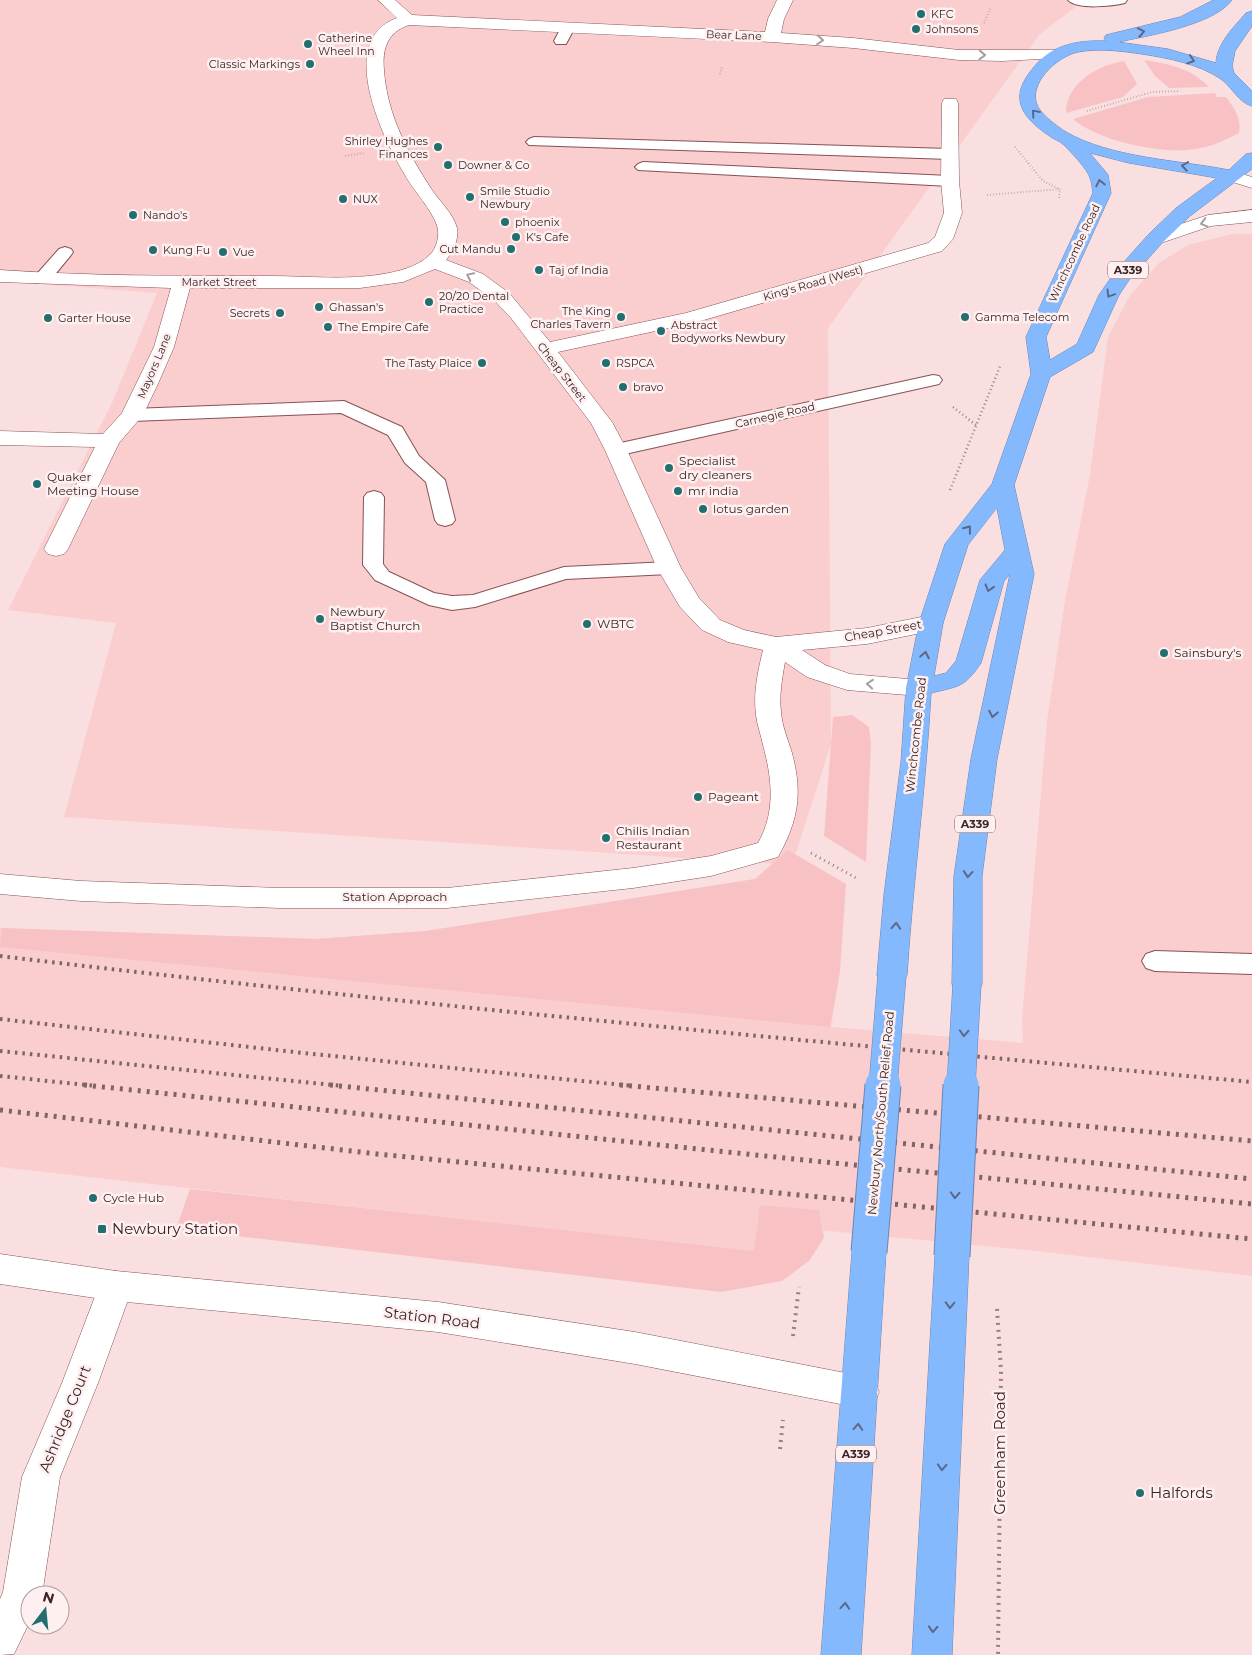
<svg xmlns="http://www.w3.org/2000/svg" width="1252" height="1655" viewBox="0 0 1252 1655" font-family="Montserrat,sans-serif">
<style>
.built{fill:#facecf}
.green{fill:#f8c2c4}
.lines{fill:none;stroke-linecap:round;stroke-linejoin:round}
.lane-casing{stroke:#875154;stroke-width:2}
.street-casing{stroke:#875154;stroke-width:1}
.secondary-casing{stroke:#875154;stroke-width:1}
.highway-casing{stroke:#6b85b2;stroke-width:1}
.path-far3{stroke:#997f80;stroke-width:2;stroke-dasharray:0.5 2.5;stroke-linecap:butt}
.path-far2{stroke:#997f80;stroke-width:2.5;stroke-dasharray:1 3;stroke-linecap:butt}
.path-far1{stroke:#997f80;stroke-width:3;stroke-dasharray:1 4;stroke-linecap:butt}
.path{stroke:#997f80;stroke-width:4;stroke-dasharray:2 5;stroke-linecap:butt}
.lane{fill:#fff;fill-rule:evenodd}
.street{fill:#fff;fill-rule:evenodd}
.secondary{fill:#fff;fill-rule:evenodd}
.highway{fill:#85b9fe;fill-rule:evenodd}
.rail-far1{stroke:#7d6465;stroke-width:4;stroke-dasharray:2.5 5;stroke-linecap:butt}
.rail{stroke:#7d6465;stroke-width:5;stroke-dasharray:3 6;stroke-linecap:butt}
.highway-bridge-far1-casing{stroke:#6b85b2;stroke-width:29;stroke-linecap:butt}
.highway-bridge-casing{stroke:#6b85b2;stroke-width:37;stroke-linecap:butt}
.highway-bridge-far1{stroke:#85b9fe;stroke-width:28}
.highway-bridge{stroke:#85b9fe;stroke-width:35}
.oneway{stroke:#5d6787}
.oneway2{stroke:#a79c9d}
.poi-dot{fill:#236e6f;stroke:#fef0f0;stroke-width:2}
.labels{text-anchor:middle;stroke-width:5;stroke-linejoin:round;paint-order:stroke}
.far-poi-label{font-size:11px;fill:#3c2425;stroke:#fef0f0;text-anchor:start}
.far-street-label{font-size:11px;fill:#3c2425;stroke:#fef0f0}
.shield{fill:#fef0f0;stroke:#766162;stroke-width:1}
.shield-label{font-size:11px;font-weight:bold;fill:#3c2425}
.poi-label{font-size:12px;fill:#3c2425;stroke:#fef0f0;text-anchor:start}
.street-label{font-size:12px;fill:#3c2425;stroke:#fef0f0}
.near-poi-label{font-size:15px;fill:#3c2425;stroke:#fef0f0;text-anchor:start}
.near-street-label{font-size:15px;fill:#3c2425;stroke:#fef0f0}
</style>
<rect width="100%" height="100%" fill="#fadfe0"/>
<path class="built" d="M 0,0 L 1085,0 L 1040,34 L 828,328 L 831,744 L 792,865 L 64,817 L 116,623 L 8,610 L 112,403 L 157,293 L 0,281 Z
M 1232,234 L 1252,234 L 1252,1276 L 1036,1251 L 758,1224 L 755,1252 L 0,1167 L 0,928 L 316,939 L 426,931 L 755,879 L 840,971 L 831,1027 L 1023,1043 L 1022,1019 L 1047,721 L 1065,601 L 1090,474 L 1108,337 L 1130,295 L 1160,262 L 1188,245 Z"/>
<path class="green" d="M 1144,60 C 1169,64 1191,68 1209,87 L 1169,88 L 1155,76 Z
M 1124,61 L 1137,84 L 1123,97 L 1066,113 C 1066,83 1098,65 1124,61 Z
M 1215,93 L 1217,97 L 1226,97 C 1234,108 1242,118 1239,133 C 1225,140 1211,147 1195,149 C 1163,155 1098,141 1073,119 L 1148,97 Z
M 852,715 L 869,727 L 871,743 L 866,862 L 824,836 L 833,717 Z
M 788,850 L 846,884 L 840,971 L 830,1027 L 0,947 L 2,928 L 316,939 L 426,931 L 755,879 Z
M 190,1189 L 754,1251 L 760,1205 L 819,1210 L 824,1238 L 809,1261 L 782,1281 L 721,1292 L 176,1229 Z"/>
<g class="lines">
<defs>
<path id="lane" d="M 1068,0 L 1127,0 L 1125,3 C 1112,6 1078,10 1068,0 Z
M 568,23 L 575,27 L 566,44 L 556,44 L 554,41 L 563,24 Z
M 534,137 L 950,149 L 955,151 L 958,154 L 955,157 L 950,159 L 529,145 L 526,142 L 529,139 Z
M 643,162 L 950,176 L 956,178 L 958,181 L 956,184 L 950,186 L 638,170 L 635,167 L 638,164 Z
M 65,247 L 71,249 L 73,252 L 71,255 L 48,283 L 36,283 L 34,279 L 36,275 L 59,249 Z
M 933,375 L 939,376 L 942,380 L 939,384 L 616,456 L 609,454 L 607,450 L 609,446 L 616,444 Z
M 344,401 L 402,427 L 419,456 L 445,480 L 455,520 L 452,524 L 445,526 L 438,524 L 435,520 L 426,482 L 405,463 L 388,435 L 341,413 L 132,421 L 125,419 L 123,415 L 125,411 L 132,409 Z
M 374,491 L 381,493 L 384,497 L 383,564 L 389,572 L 434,593 L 452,596 L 473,595 L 564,567 L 669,562 L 676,564 L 679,568 L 676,572 L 669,574 L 566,579 L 475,607 L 452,610 L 429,605 L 375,580 L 363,565 L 364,497 L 367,493 Z
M 1155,951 L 1252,954 L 1252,974 L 1155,971 L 1146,968 L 1142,961 L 1146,954 Z"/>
<path id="street" d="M 378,0 L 395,0 L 412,15 L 765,32 L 768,19 L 777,0 L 793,0 L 784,19 L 781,33 L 853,38 L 959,50 L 1066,50 L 1068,53 L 1066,56 L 1060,58 L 1002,61 L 959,60 L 853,48 L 772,42 L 409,25 C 387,32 382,50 384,70 C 387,115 408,153 432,190 C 440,202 453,213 457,228 C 459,240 453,251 446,260 L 483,274 L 509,293 L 550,342 L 686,313 L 928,243 L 935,237 L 944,213 L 941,181 L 942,103 L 944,99 L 956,99 L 958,103 L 959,181 L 962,213 L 953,239 L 942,251 L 697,322 L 558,352 L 612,422 L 627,450 L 681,568 L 699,598 L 720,620 L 744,630 L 776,637 L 867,628 L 931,615 L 940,618 L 943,623 L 940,628 L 931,631 L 867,644 L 802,650 L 825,665 L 850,674 L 919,680 L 928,682 L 932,688 L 928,694 L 919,696 L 847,690 L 807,677 L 785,662 C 782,679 779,695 781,712 C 782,726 788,740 792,753 C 803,794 798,821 778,857 L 711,876 L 633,888 L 447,908 L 280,908 L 81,901 L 0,894 L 0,874 L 81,881 L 280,888 L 447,888 L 633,868 L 711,856 L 758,843 C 776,812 772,778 763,745 C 761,735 757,725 756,715 C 753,693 758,671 763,650 L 728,642 L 702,630 L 680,607 L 657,568 L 605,450 L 591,423 L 511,318 L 495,301 L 469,282 L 435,269 L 403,282 L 360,288 L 190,288 L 174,347 L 157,386 L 143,415 L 119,443 L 68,549 L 64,554 L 56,556 L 48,554 L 44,549 L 95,447 L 0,445 L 0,431 L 103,434 L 122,413 L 154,347 L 171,288 L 0,282 L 0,270 C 90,276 179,276 269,276 C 309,276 350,281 389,273 C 404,270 424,264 433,251 C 437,245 440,234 437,226 C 433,211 413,190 405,175 C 383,139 335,40 397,18 Z
M 116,1271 L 128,1275 L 133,1286 L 98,1383 L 60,1477 L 42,1595 L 30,1595 L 30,1621 L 14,1654 L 0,1655 L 0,1599 L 3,1592 L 22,1477 L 62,1383 L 99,1286 L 104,1275 Z"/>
<path id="secondary" d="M 1232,171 L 1252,177 L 1252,188 L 1226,180 L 1223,176 L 1226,172 Z
M 1252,210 L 1252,222 L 1211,226 L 1155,245 L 1148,243 L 1146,239 L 1148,235 L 1208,215 Z
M 0,1254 L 116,1271 L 438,1302 L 635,1332 L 861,1376 L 874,1380 L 879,1392 L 874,1404 L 861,1408 L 635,1364 L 438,1332 L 116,1301 L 0,1284 Z"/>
<path id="highway" d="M 1214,0 L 1232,0 C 1214,25 1147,36 1118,42 L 1168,49 L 1216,63 C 1217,43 1234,27 1246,13 L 1252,11 L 1252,26 L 1235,51 L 1232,66 L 1234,73 L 1252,91 L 1252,106 C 1239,103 1232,87 1221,79 C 1199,64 1168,58 1142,54 C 1121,51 1099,48 1078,52 C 1058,56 1026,84 1038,107 C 1044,117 1057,126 1066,132 C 1111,158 1178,160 1229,170 L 1246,154 L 1252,153 L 1252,169 L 1190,216 L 1162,243 L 1129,280 L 1119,295 L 1093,352 L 1050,377 L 1014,485 L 1034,574 L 997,759 L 982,876 L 982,984 L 978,992 L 967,995 L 956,992 L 952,984 L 954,876 L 971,759 L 1010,574 L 1004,581 L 981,663 C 964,688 959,686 931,693 C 926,787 913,881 907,975 L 902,983 L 892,986 L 882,983 L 877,975 L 884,895 L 901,762 L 906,688 L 919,623 L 945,544 L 992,484 L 1031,374 L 1026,337 L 1093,193 C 1092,188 1092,183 1090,178 C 1088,170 1071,152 1064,145 C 1060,141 1053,139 1048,135 C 1019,115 1009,96 1034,67 C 1052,44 1079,40 1106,41 L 1104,38 L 1106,35 L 1180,17 ZM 1090,153 L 1129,163 L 1217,178 L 1176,208 L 1148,235 L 1115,272 L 1099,295 L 1077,344 L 1050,360 L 1046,337 L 1111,193 L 1108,175 ZM 997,508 L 1005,550 L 980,580 L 956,661 L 946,673 L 934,676 L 943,623 L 968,545 Z
M 869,1237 L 881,1242 L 886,1252 L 861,1655 L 821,1655 L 852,1252 L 857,1242 Z
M 952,1241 L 964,1246 L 969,1256 L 952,1655 L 912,1655 L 935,1256 L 940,1246 Z"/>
</defs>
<use href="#lane" class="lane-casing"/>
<use href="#street" class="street-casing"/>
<use href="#secondary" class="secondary-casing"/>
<use href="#highway" class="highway-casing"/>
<path class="path-far3" d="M 984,23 L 991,7
M 720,74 L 722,67
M 1087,111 L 1152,92 L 1178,91
M 1015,147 L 1043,181 L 1059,189
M 345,156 L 364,153
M 987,195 L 1061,189
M 1059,198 L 1060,189"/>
<path class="path-far2" d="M 953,407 L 976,425
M 950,490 L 1001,364"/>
<path class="path-far1" d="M 811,853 L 858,879"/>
<path class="path" d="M 997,1309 L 1001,1371 L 998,1655
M 793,1336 L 799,1287
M 780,1449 L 783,1420"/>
<use href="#lane" class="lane"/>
<use href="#street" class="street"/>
<use href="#secondary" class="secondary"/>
<use href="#highway" class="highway"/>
<path class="rail-far1" d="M 0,956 C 416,1006 834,1043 1252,1082
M 0,1019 L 312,1054 L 633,1086
M 0,1051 L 342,1086
M 0,1076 L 96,1086"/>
<path class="rail" d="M 84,1085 L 804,1160 L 1252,1204
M 330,1085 L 1252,1179
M 620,1085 L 1252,1141
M 0,1110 L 377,1154 L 1252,1239"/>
<defs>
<path id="highway-bridge-far1" d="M 883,1086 L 892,975
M 961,1086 L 967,984"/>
<path id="highway-bridge" d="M 869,1252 L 883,1085
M 952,1256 L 961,1085"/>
</defs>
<use href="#highway-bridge-far1" class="highway-bridge-far1-casing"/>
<use href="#highway-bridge" class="highway-bridge-casing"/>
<use href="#highway-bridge-far1" class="highway-bridge-far1"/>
<use href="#highway-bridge" class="highway-bridge"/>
</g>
<defs><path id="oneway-chevron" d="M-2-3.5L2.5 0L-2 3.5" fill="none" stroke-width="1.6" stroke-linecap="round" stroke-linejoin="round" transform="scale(1.25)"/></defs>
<g class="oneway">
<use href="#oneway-chevron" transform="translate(1141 32) rotate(-11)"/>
<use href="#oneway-chevron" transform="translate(1191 60) rotate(18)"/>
<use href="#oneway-chevron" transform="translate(1035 113) rotate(-131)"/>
<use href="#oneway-chevron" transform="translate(1185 166) rotate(-171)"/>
<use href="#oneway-chevron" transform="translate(1100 183) rotate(-102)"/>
<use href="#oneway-chevron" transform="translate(1110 294) rotate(121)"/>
<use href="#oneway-chevron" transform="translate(968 529) rotate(-52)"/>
<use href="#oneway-chevron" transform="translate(989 588) rotate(107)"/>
<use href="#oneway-chevron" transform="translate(925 655) rotate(-79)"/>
<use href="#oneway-chevron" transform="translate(993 714) rotate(101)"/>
<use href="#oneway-chevron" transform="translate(968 874) rotate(95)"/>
<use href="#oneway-chevron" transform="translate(896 926) rotate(-86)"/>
<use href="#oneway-chevron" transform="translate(964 1033) rotate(93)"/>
<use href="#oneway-chevron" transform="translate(955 1195) rotate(93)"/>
<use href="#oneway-chevron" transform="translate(950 1305) rotate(92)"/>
<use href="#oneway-chevron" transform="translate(858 1427) rotate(-86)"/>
<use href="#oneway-chevron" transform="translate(942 1467) rotate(93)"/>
<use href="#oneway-chevron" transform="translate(845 1606) rotate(-86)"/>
<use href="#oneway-chevron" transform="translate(933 1629) rotate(93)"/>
</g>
<g class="oneway2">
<use href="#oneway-chevron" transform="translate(820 40) rotate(4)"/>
<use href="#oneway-chevron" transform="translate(982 55) rotate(2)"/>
<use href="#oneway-chevron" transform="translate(1204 223) rotate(165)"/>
<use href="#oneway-chevron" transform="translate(470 276) rotate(-154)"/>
<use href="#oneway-chevron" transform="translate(870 684) rotate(-175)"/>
</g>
<g class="poi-dot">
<circle cx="921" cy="14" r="5"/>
<circle cx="916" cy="29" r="5"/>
<circle cx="308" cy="44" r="5"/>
<circle cx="310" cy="64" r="5"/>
<circle cx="438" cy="147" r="5"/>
<circle cx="448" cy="165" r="5"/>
<circle cx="470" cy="197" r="5"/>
<circle cx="343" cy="199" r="5"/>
<circle cx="133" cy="215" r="5"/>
<circle cx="505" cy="222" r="5"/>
<circle cx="516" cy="237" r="5"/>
<circle cx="511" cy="249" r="5"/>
<circle cx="153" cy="250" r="5"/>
<circle cx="223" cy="252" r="5"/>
<circle cx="539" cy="270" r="5"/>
<circle cx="429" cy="302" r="5"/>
<circle cx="319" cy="307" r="5"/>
<circle cx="280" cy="313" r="5"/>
<circle cx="621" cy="317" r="5"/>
<circle cx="965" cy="317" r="5"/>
<circle cx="48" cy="318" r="5"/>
<circle cx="328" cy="327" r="5"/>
<circle cx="661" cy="331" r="5"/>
<circle cx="482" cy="363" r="5"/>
<circle cx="606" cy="363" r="5"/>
<circle cx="623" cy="387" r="5"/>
<circle cx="669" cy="468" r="5"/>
<circle cx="37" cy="484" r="5"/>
<circle cx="678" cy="491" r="5"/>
<circle cx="703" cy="509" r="5"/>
<circle cx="320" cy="619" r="5"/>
<circle cx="587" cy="624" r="5"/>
<circle cx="1164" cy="653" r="5"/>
<circle cx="698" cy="797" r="5"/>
<circle cx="606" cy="838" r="5"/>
<circle cx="93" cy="1198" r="5"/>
<rect x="97" y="1224" width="10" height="10" rx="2.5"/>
<circle cx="1140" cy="1493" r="5"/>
</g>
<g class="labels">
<g class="far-poi-label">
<text x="931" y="18">KFC</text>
<text x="926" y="33">Johnsons</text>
<text x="318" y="42">Catherine<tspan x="318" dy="13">Wheel Inn</tspan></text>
<text x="300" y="68" text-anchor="end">Classic Markings</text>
<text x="428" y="145" text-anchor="end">Shirley Hughes<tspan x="428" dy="13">Finances</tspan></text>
<text x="458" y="169">Downer &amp; Co</text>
<text x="480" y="195">Smile Studio<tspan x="480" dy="13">Newbury</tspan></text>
<text x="353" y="203">NUX</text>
<text x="143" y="219">Nando's</text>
<text x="515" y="226">phoenix</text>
<text x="526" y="241">K's Cafe</text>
<text x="501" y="253" text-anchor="end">Cut Mandu</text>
<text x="163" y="254">Kung Fu</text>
<text x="233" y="256">Vue</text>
<text x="549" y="274">Taj of India</text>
<text x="439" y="300">20/20 Dental<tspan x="439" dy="13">Practice</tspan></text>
<text x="329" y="311">Ghassan's</text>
<text x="611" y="315" text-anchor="end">The King<tspan x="611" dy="13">Charles Tavern</tspan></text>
<text x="270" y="317" text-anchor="end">Secrets</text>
<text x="975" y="321">Gamma Telecom</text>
<text x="58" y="322">Garter House</text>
<text x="671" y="329">Abstract<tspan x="671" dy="13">Bodyworks Newbury</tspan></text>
<text x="338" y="331">The Empire Cafe</text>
<text x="472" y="367" text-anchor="end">The Tasty Plaice</text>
<text x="616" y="367">RSPCA</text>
<text x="633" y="391">bravo</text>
</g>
<g class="far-street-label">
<text transform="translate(734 35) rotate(2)" y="4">Bear Lane</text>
<text transform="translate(1074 253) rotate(-65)" y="4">Winchcombe Road</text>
<text x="219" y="286">Market Street</text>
<text transform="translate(813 283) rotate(-16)" y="4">King's Road (West)</text>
<text transform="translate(154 366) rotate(-67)" y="4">Mayors Lane</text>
<text transform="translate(562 372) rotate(52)" y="4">Cheap Street</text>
<text transform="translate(775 415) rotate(-13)" y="4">Carnegie Road</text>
</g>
<g class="shield">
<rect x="1108" y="261.5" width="40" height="17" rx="4"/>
<rect x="955" y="815.5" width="40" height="17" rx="4"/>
<rect x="836" y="1445.5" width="40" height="17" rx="4"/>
</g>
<g class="shield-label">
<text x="1128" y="274">A339</text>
<text x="975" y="828">A339</text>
<text x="856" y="1458">A339</text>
</g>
<g class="poi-label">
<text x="679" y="465">Specialist<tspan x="679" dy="14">dry cleaners</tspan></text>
<text x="47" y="481">Quaker<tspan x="47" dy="14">Meeting House</tspan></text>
<text x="688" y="495">mr india</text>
<text x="713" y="513">lotus garden</text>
<text x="330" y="616">Newbury<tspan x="330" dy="14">Baptist Church</tspan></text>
<text x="597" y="628">WBTC</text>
<text x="1174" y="657">Sainsbury's</text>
<text x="708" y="801">Pageant</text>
<text x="616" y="835">Chilis Indian<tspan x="616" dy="14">Restaurant</tspan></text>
<text x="103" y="1202">Cycle Hub</text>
</g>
<g class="street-label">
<text transform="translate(883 631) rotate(-10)" y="4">Cheap Street</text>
<text transform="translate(916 735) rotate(-84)" y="4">Winchcombe Road</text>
<text x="395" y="901">Station Approach</text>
<text transform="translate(881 1113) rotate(-85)" y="4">Newbury North/South Relief Road</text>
</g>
<g class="near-poi-label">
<text x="112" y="1234">Newbury Station</text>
<text x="1150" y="1498">Halfords</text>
</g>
<g class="near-street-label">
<text transform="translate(432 1318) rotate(7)" y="5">Station Road</text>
<text transform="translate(65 1419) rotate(-68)" y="5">Ashridge Court</text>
<text transform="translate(1000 1453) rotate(-90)" y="5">Greenham Road</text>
</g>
</g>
<g transform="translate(45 1610) rotate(16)"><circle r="24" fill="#fef0f0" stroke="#b09e9f"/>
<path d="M0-4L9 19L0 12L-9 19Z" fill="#236e6f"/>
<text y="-8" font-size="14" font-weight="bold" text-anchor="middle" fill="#3c2425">N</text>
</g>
</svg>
